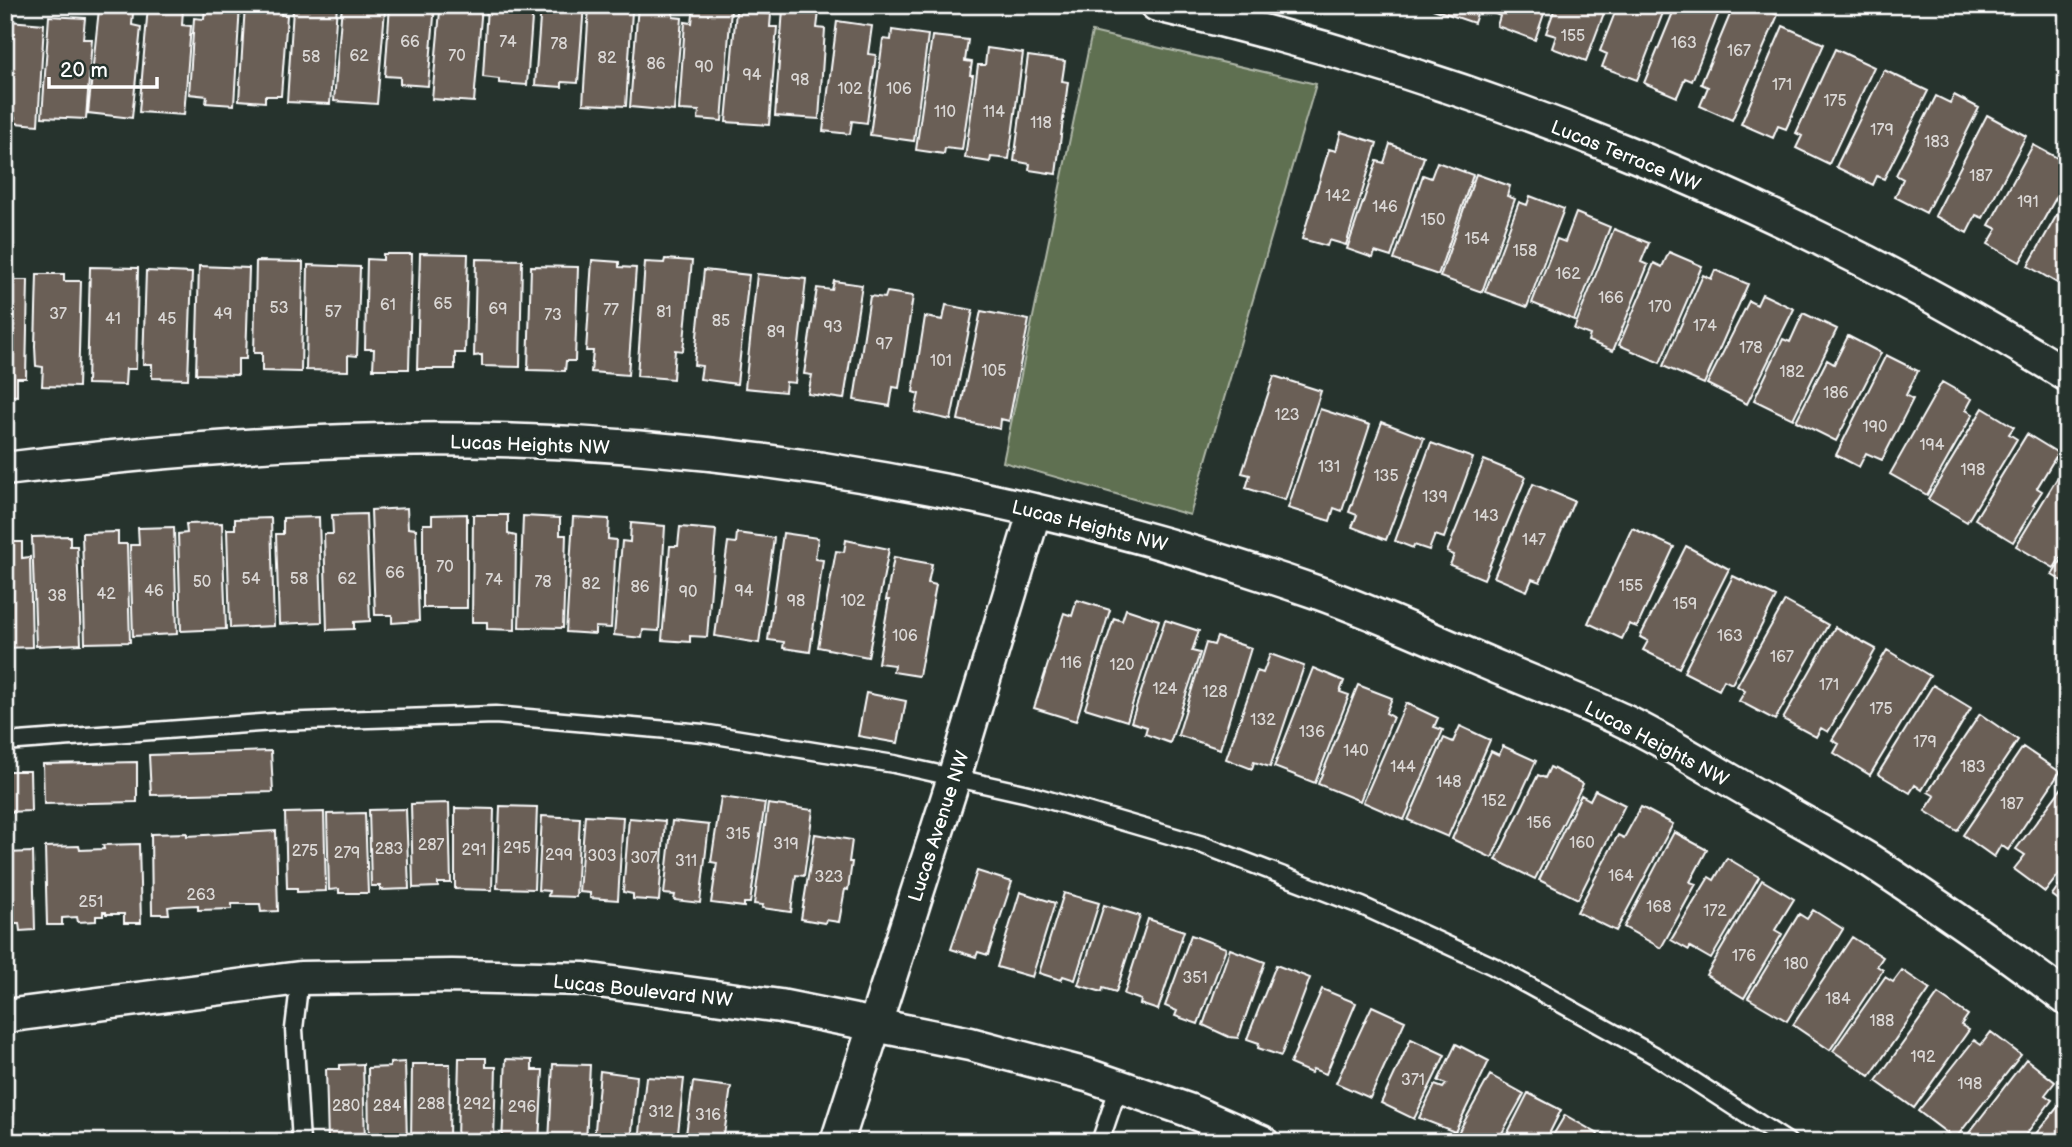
<svg xmlns="http://www.w3.org/2000/svg" width="2072" height="1147" viewBox="0 0 2072 1147" font-family="'Balsamiq Sans',sans-serif">
<style>
.green{fill:#5f6f51;stroke:#afb7a8;stroke-width:2}
.building{fill:#6a5e57;stroke:#fff;stroke-width:2}
.lines{fill:none;stroke-linecap:round;stroke-linejoin:round}
.lane-casing{stroke:#fff;stroke-width:21}
.street-casing{stroke:#fff;stroke-width:37}
.lane{stroke:#26332d;stroke-width:16}
.street{stroke:#26332d;stroke-width:32}
.labels{text-anchor:middle;stroke-width:7;stroke-linejoin:round;paint-order:stroke}
.number-label{font-size:16px;fill:#dad7d5}
.street-label{font-size:19px;fill:#fff;stroke:#26332d}
</style>
<rect width="100%" height="100%" fill="#26332d"/>
<filter id="ink" filterUnits="userSpaceOnUse"><feTurbulence type="fractalNoise" baseFrequency=".0143" numOctaves="2"/><feDisplacementMap in="SourceGraphic" scale="14" xChannelSelector="R" yChannelSelector="G"/><feConvolveMatrix kernelMatrix="1 2 1 2 8 2 1 2 1" color-interpolation-filters="sRGB"/></filter>
<g filter="url(#ink)">
<path class="green" d="M 1092,32 L 1316,84 L 1190,515 L 1003,462 Z"/>
<path class="building" d="M 205,5 L 240,5 L 234,105 L 206,103 L 207,96 L 189,94 L 194,18 L 204,19 Z
M 245,5 L 282,5 L 281,15 L 287,15 L 281,96 L 265,96 L 265,102 L 239,100 Z
M 302,5 L 337,5 L 330,104 L 287,102 L 293,9 L 302,9 Z
M 342,5 L 376,5 L 376,9 L 385,10 L 377,104 L 334,101 Z
M 390,5 L 435,5 L 428,86 L 400,84 L 400,77 L 385,76 Z
M 448,5 L 482,5 L 474,102 L 432,99 L 440,11 L 447,11 Z
M 487,5 L 533,5 L 527,85 L 499,83 L 499,79 L 483,77 Z
M 541,5 L 584,5 L 578,83 L 562,82 L 562,87 L 535,85 Z
M 593,5 L 626,5 L 626,11 L 632,11 L 626,106 L 583,104 L 589,6 Z
M 638,5 L 674,5 L 673,17 L 682,18 L 674,111 L 630,107 Z
M 1434,5 L 1489,5 L 1486,14 L 1478,11 L 1474,23 L 1433,9 Z
M 1496,5 L 1547,5 L 1535,40 L 1497,26 L 1500,16 L 1493,13 Z
M 1556,5 L 1607,5 L 1586,61 L 1552,48 L 1556,36 L 1546,33 Z
M 1618,5 L 1666,5 L 1637,80 L 1602,67 L 1607,54 L 1600,51 Z
M 1676,5 L 1722,5 L 1692,81 L 1685,78 L 1677,97 L 1644,83 Z
M 1734,5 L 1754,5 L 1778,15 L 1732,120 L 1700,106 L 1708,87 L 1701,84 Z
M 148,6 L 183,9 L 182,25 L 191,26 L 184,115 L 139,112 Z
M 694,6 L 731,9 L 722,121 L 698,119 L 699,111 L 679,110 L 685,22 L 692,23 Z
M 99,9 L 133,13 L 132,25 L 141,27 L 132,118 L 88,113 Z
M 783,9 L 819,12 L 817,28 L 825,29 L 819,119 L 775,116 Z
M 736,11 L 771,14 L 770,27 L 777,27 L 769,125 L 726,122 Z
M 49,16 L 85,18 L 83,39 L 92,39 L 86,119 L 42,117 Z
M 9,21 L 44,24 L 38,125 L 15,123 L 15,118 L 5,118 L 5,37 L 8,38 Z
M 837,21 L 872,26 L 868,54 L 876,55 L 867,123 L 852,121 L 850,134 L 823,131 Z
M 1783,26 L 1824,44 L 1786,129 L 1778,126 L 1773,138 L 1741,124 Z
M 892,30 L 928,35 L 914,141 L 870,135 L 883,39 L 891,40 Z
M 932,36 L 968,40 L 965,61 L 972,62 L 970,75 L 973,75 L 962,150 L 945,148 L 944,154 L 916,150 Z
M 987,48 L 1023,53 L 1009,159 L 991,157 L 990,162 L 965,158 L 978,65 L 985,65 Z
M 1835,49 L 1874,67 L 1829,164 L 1796,148 L 1802,136 L 1796,133 Z
M 1028,56 L 1065,61 L 1062,81 L 1068,82 L 1056,174 L 1029,170 L 1030,164 L 1014,161 Z
M 1884,70 L 1928,91 L 1884,179 L 1877,176 L 1873,185 L 1836,167 Z
M 1954,95 L 1979,108 L 1926,213 L 1895,197 L 1903,179 L 1896,175 L 1936,96 L 1950,103 Z
M 1987,115 L 2026,136 L 1983,218 L 1976,215 L 1967,233 L 1935,216 Z
M 1341,132 L 1377,143 L 1346,245 L 1329,240 L 1327,246 L 1302,239 L 1329,149 L 1336,151 Z
M 1390,144 L 1424,157 L 1391,257 L 1375,252 L 1373,258 L 1347,249 L 1377,161 L 1384,163 Z
M 2033,145 L 2067,163 L 2067,178 L 2020,262 L 1988,244 L 1997,229 L 1989,225 Z
M 1437,162 L 1473,175 L 1438,275 L 1394,260 L 1423,175 L 1431,178 Z
M 1476,174 L 1510,186 L 1507,196 L 1515,199 L 1482,292 L 1440,277 Z
M 1530,196 L 1564,209 L 1527,307 L 1485,292 L 1519,202 L 1527,205 Z
M 2067,197 L 2067,269 L 2059,284 L 2028,266 Z
M 1576,213 L 1610,227 L 1574,320 L 1532,303 L 1557,239 L 1565,242 Z
M 1614,229 L 1649,243 L 1641,262 L 1648,265 L 1613,351 L 1588,341 L 1590,335 L 1574,329 Z
M 1669,252 L 1702,266 L 1660,363 L 1619,345 L 1654,263 L 1662,267 Z
M 420,253 L 468,254 L 465,353 L 455,353 L 455,369 L 417,369 Z
M 383,254 L 412,254 L 409,369 L 373,369 L 374,349 L 365,349 L 367,259 L 383,260 Z
M 476,259 L 522,260 L 520,367 L 482,366 L 482,355 L 474,356 Z
M 665,259 L 692,261 L 683,351 L 675,350 L 673,379 L 637,376 L 645,262 L 664,263 Z
M 592,260 L 619,262 L 619,267 L 636,268 L 628,375 L 591,372 L 593,351 L 586,351 Z
M 256,261 L 303,262 L 301,372 L 262,371 L 262,353 L 254,353 Z
M 308,265 L 360,267 L 357,356 L 348,355 L 348,371 L 306,370 Z
M 199,266 L 249,268 L 246,359 L 238,359 L 238,375 L 196,374 Z
M 531,266 L 578,267 L 575,361 L 566,361 L 565,371 L 528,370 Z
M 90,267 L 138,268 L 136,369 L 126,369 L 125,385 L 87,384 Z
M 704,270 L 749,275 L 737,384 L 700,379 L 702,366 L 694,365 Z
M 1715,270 L 1748,284 L 1704,384 L 1663,366 L 1703,275 L 1711,279 Z
M 146,271 L 192,273 L 188,379 L 152,378 L 152,364 L 143,364 Z
M 37,274 L 64,274 L 64,281 L 81,281 L 78,387 L 42,386 L 43,367 L 36,366 L 35,346 Z
M 757,274 L 806,279 L 795,383 L 786,382 L 785,392 L 745,388 Z
M 5,280 L 28,280 L 26,378 L 17,378 L 17,396 L 5,395 Z
M 834,281 L 862,285 L 844,399 L 808,394 L 812,375 L 804,374 L 817,288 L 832,290 Z
M 887,292 L 913,296 L 899,388 L 893,387 L 890,406 L 854,400 L 870,296 L 885,298 Z
M 1762,294 L 1794,309 L 1747,404 L 1707,384 L 1749,301 L 1757,305 Z
M 946,305 L 973,310 L 951,420 L 915,412 L 919,394 L 913,392 L 925,317 L 943,320 Z
M 981,311 L 1029,320 L 1009,421 L 1001,419 L 1000,429 L 958,420 Z
M 1803,313 L 1837,329 L 1793,419 L 1754,400 L 1783,339 L 1790,342 Z
M 1848,336 L 1881,353 L 1836,441 L 1796,421 L 1827,360 L 1834,364 Z
M 1886,355 L 1918,371 L 1906,395 L 1913,399 L 1882,460 L 1866,453 L 1859,467 L 1836,455 Z
M 1274,376 L 1321,391 L 1285,500 L 1246,488 L 1250,475 L 1242,473 Z
M 1942,382 L 1972,399 L 1966,410 L 1973,414 L 1927,495 L 1890,474 Z
M 1983,408 L 2014,427 L 2009,434 L 2017,439 L 1967,522 L 1928,499 Z
M 1320,409 L 1370,425 L 1342,511 L 1334,508 L 1330,521 L 1288,508 Z
M 1382,422 L 1424,438 L 1386,540 L 1352,527 L 1357,515 L 1349,512 Z
M 2027,434 L 2058,453 L 2037,488 L 2042,491 L 2033,505 L 2035,506 L 2013,542 L 1975,519 Z
M 1431,443 L 1473,458 L 1444,538 L 1435,535 L 1429,550 L 1414,545 L 1413,548 L 1395,541 Z
M 1484,460 L 1526,477 L 1484,579 L 1450,565 L 1454,555 L 1447,552 Z
M 2067,462 L 2067,547 L 2054,568 L 2016,546 Z
M 1533,484 L 1574,501 L 1540,582 L 1532,579 L 1527,591 L 1494,577 Z
M 407,508 L 408,528 L 416,529 L 419,621 L 392,623 L 392,615 L 375,615 L 371,510 Z
M 366,514 L 370,621 L 354,622 L 354,629 L 327,630 L 324,534 L 333,534 L 332,515 Z
M 467,514 L 467,608 L 423,608 L 423,524 L 432,524 L 432,515 Z
M 473,515 L 508,515 L 508,534 L 516,536 L 515,630 L 487,629 L 487,622 L 472,622 Z
M 523,516 L 560,518 L 560,535 L 566,535 L 563,628 L 519,627 Z
M 319,517 L 322,622 L 279,624 L 276,534 L 283,534 L 283,518 Z
M 573,517 L 609,519 L 608,539 L 616,540 L 611,628 L 595,627 L 595,634 L 566,632 Z
M 271,518 L 274,626 L 230,628 L 227,529 L 235,529 L 235,519 Z
M 222,523 L 226,629 L 181,631 L 178,534 L 187,533 L 186,524 Z
M 631,523 L 665,526 L 659,631 L 643,630 L 642,638 L 614,635 L 622,541 L 630,542 Z
M 174,527 L 177,634 L 133,636 L 130,545 L 139,545 L 138,528 Z
M 680,527 L 716,530 L 707,637 L 690,636 L 690,642 L 662,640 L 670,546 L 678,546 Z
M 1632,528 L 1674,547 L 1637,627 L 1629,624 L 1622,639 L 1588,623 Z
M 118,532 L 118,544 L 127,544 L 130,642 L 85,643 L 82,533 Z
M 737,533 L 774,538 L 759,643 L 715,636 L 728,542 L 736,543 Z
M 783,533 L 818,538 L 815,559 L 823,560 L 810,652 L 783,648 L 784,642 L 768,640 Z
M 70,536 L 70,546 L 77,546 L 81,644 L 36,646 L 32,537 Z
M 846,540 L 889,549 L 868,657 L 818,647 L 836,551 L 844,552 Z
M 5,542 L 22,542 L 22,558 L 30,557 L 32,647 L 5,648 Z
M 1686,546 L 1729,569 L 1679,668 L 1643,650 L 1648,641 L 1640,637 Z
M 2067,552 L 2067,584 L 2052,575 Z
M 894,557 L 932,564 L 928,583 L 936,585 L 919,676 L 893,672 L 894,665 L 878,663 L 889,600 L 886,600 Z
M 1733,576 L 1776,597 L 1732,684 L 1724,680 L 1719,690 L 1684,672 Z
M 1077,600 L 1110,610 L 1076,721 L 1034,708 L 1064,613 L 1072,616 Z
M 1785,601 L 1828,625 L 1775,720 L 1739,701 L 1745,691 L 1737,686 Z
M 1126,609 L 1159,620 L 1127,721 L 1085,708 L 1114,618 L 1122,621 Z
M 1165,620 L 1199,631 L 1192,651 L 1200,653 L 1170,743 L 1145,734 L 1147,727 L 1131,722 Z
M 1835,627 L 1876,649 L 1828,732 L 1821,728 L 1816,737 L 1783,719 Z
M 1217,637 L 1251,648 L 1220,749 L 1178,735 L 1206,643 L 1214,645 Z
M 1887,650 L 1930,676 L 1870,775 L 1834,753 L 1839,744 L 1832,740 Z
M 1270,654 L 1304,666 L 1270,767 L 1254,762 L 1252,769 L 1226,759 L 1257,671 L 1263,673 Z
M 1313,668 L 1344,681 L 1340,692 L 1349,695 L 1315,783 L 1274,767 Z
M 1358,685 L 1392,698 L 1386,713 L 1393,717 L 1360,801 L 1318,784 Z
M 1933,685 L 1971,708 L 1922,790 L 1915,785 L 1910,793 L 1878,774 Z
M 866,693 L 906,701 L 898,743 L 858,736 Z
M 1406,703 L 1438,718 L 1434,727 L 1443,730 L 1404,820 L 1363,802 Z
M 1980,714 L 2018,740 L 1957,831 L 1925,811 L 1935,796 L 1928,792 Z
M 1460,726 L 1490,740 L 1448,837 L 1408,820 L 1444,738 L 1453,742 Z
M 1503,746 L 1536,761 L 1492,858 L 1452,839 L 1491,751 L 1499,755 Z
M 2023,747 L 2060,772 L 2008,850 L 2001,845 L 1994,857 L 1963,835 Z
M 271,751 L 273,792 L 151,795 L 149,755 Z
M 137,762 L 137,802 L 44,804 L 43,764 Z
M 1550,767 L 1583,784 L 1535,879 L 1496,860 L 1538,775 L 1545,778 Z
M 5,771 L 30,771 L 31,811 L 5,812 Z
M 2067,781 L 2067,864 L 2045,892 L 2014,869 L 2025,855 L 2016,849 Z
M 1595,790 L 1625,805 L 1578,899 L 1539,880 L 1581,795 L 1590,800 Z
M 721,797 L 765,803 L 750,903 L 744,903 L 744,907 L 711,903 L 717,863 L 711,862 Z
M 449,803 L 451,883 L 438,883 L 438,887 L 413,888 L 411,804 Z
M 768,804 L 813,810 L 804,876 L 796,875 L 791,912 L 762,908 L 763,905 L 754,904 Z
M 500,806 L 537,807 L 534,889 L 497,888 Z
M 1641,807 L 1673,824 L 1616,931 L 1577,912 L 1618,835 L 1624,838 Z
M 455,808 L 494,809 L 492,890 L 455,889 Z
M 406,809 L 409,889 L 380,890 L 380,886 L 371,886 L 369,810 Z
M 324,812 L 326,891 L 297,892 L 297,888 L 287,888 L 285,813 Z
M 365,813 L 368,893 L 339,893 L 339,889 L 329,890 L 327,814 Z
M 585,815 L 623,817 L 618,900 L 590,898 L 590,893 L 579,892 Z
M 542,816 L 580,818 L 576,897 L 548,896 L 549,891 L 538,890 Z
M 629,818 L 665,821 L 659,901 L 633,899 L 633,894 L 623,892 Z
M 672,821 L 709,825 L 700,903 L 674,900 L 675,895 L 664,894 Z
M 276,831 L 278,911 L 261,912 L 260,904 L 232,904 L 232,909 L 198,910 L 198,905 L 175,906 L 168,907 L 169,914 L 152,914 L 151,834 L 187,833 L 187,836 Z
M 1674,832 L 1707,850 L 1690,882 L 1696,884 L 1661,948 L 1624,927 Z
M 815,834 L 852,840 L 849,862 L 852,862 L 848,890 L 845,889 L 839,922 L 826,920 L 825,923 L 801,919 Z
M 139,844 L 141,923 L 124,923 L 124,914 L 106,914 L 106,912 L 103,912 L 103,916 L 96,916 L 96,921 L 78,922 L 77,917 L 62,918 L 62,925 L 47,925 L 45,847 L 79,846 L 80,850 L 104,849 L 103,845 Z
M 33,852 L 35,930 L 20,931 L 19,923 L 5,923 L 5,853 Z
M 1727,858 L 1759,877 L 1711,959 L 1690,947 L 1689,950 L 1671,940 L 1709,877 L 1714,880 Z
M 977,871 L 1012,882 L 988,955 L 978,952 L 976,957 L 951,949 Z
M 2067,874 L 2067,906 L 2052,895 Z
M 1762,880 L 1794,899 L 1775,930 L 1782,934 L 1744,998 L 1706,975 Z
M 1020,892 L 1055,903 L 1032,977 L 997,967 Z
M 1064,893 L 1099,903 L 1075,980 L 1063,976 L 1061,980 L 1039,973 Z
M 1104,905 L 1140,916 L 1116,992 L 1103,988 L 1102,992 L 1078,985 Z
M 1813,910 L 1843,929 L 1787,1021 L 1748,998 L 1799,914 L 1807,919 Z
M 1148,919 L 1184,931 L 1158,1010 L 1140,1004 L 1141,1000 L 1124,994 Z
M 1191,935 L 1226,948 L 1198,1024 L 1175,1016 L 1177,1011 L 1165,1006 Z
M 1852,937 L 1883,957 L 1877,966 L 1883,970 L 1830,1050 L 1793,1025 Z
M 1230,949 L 1265,962 L 1238,1038 L 1229,1037 L 1203,1025 Z
M 1276,965 L 1310,978 L 1281,1056 L 1258,1048 L 1259,1043 L 1247,1039 Z
M 1902,970 L 1930,989 L 1870,1076 L 1833,1051 L 1885,977 L 1893,982 Z
M 1322,989 L 1356,1003 L 1326,1074 L 1313,1069 L 1311,1073 L 1290,1064 Z
M 1938,994 L 1968,1015 L 1961,1025 L 1969,1030 L 1914,1108 L 1876,1081 Z
M 1372,1006 L 1405,1021 L 1370,1098 L 1336,1083 Z
M 1991,1032 L 2021,1055 L 1955,1139 L 1918,1111 L 1974,1040 L 1981,1045 Z
M 1411,1039 L 1445,1055 L 1414,1119 L 1381,1103 Z
M 1456,1044 L 1489,1061 L 1455,1132 L 1419,1118 L 1435,1085 L 1443,1088 L 1446,1084 L 1438,1081 Z
M 459,1058 L 486,1058 L 486,1067 L 496,1067 L 494,1141 L 457,1140 Z
M 506,1059 L 532,1060 L 532,1070 L 543,1070 L 539,1142 L 502,1142 Z
M 2026,1059 L 2055,1082 L 2045,1095 L 2052,1100 L 2020,1142 L 1962,1142 Z
M 405,1062 L 407,1142 L 369,1142 L 368,1068 L 390,1067 L 390,1063 Z
M 363,1064 L 365,1142 L 328,1142 L 326,1069 L 340,1069 L 340,1065 Z
M 412,1064 L 450,1064 L 449,1142 L 411,1142 Z
M 553,1064 L 590,1065 L 586,1142 L 549,1142 Z
M 600,1071 L 637,1076 L 631,1142 L 594,1142 Z
M 1490,1075 L 1524,1094 L 1497,1142 L 1456,1142 L 1454,1140 Z
M 646,1077 L 684,1079 L 677,1142 L 639,1142 Z
M 693,1082 L 731,1087 L 723,1142 L 685,1142 Z
M 1528,1093 L 1561,1110 L 1545,1142 L 1503,1142 Z
M 2061,1103 L 2067,1107 L 2067,1142 L 2029,1142 Z
M 1565,1115 L 1598,1134 L 1594,1142 L 1549,1142 Z
M 1604,1133 L 1618,1142 L 1599,1142 Z"/>
<g class="lines">
<defs>
<path id="lane" d="M 5,742 L 274,722 L 495,715 L 703,733 L 894,764 L 1028,794 L 1203,845 L 1362,906 L 1493,966 L 1654,1055 L 1788,1142
M 300,978 L 294,1029 L 301,1142
M 1100,1142 L 1119,1086"/>
<path id="street" d="M 1157,5 C 1476,77 1789,203 2067,375
M 5,469 C 168,449 334,436 498,440 C 777,447 1053,501 1316,592 C 1378,614 1438,642 1499,668 C 1539,685 1580,701 1620,719 C 1666,741 1710,769 1754,794 C 1792,816 1832,837 1869,860 C 1936,904 2003,950 2067,999
M 5,1016 L 300,978 L 452,976 L 584,979 L 780,1006 L 970,1044 L 1087,1075 L 1188,1110 L 1262,1142
M 837,1142 L 954,778 L 1035,510"/>
</defs>
<use href="#lane" class="lane-casing"/>
<use href="#street" class="street-casing"/>
<use href="#lane" class="lane"/>
<use href="#street" class="street"/>
</g>
</g>
<g class="labels">
<g class="number-label">
<text x="1573" y="41">155</text>
<text x="410" y="47">66</text>
<text x="508" y="47">74</text>
<text x="1684" y="48">163</text>
<text x="559" y="49">78</text>
<text x="1739" y="56">167</text>
<text x="359" y="61">62</text>
<text x="457" y="61">70</text>
<text x="311" y="62">58</text>
<text x="607" y="63">82</text>
<text x="656" y="69">86</text>
<text x="704" y="72">90</text>
<text x="752" y="80">94</text>
<text x="800" y="85">98</text>
<text x="1782" y="90">171</text>
<text x="850" y="94">102</text>
<text x="899" y="94">106</text>
<text x="1835" y="106">175</text>
<text x="945" y="117">110</text>
<text x="994" y="117">114</text>
<text x="1041" y="128">118</text>
<text x="1882" y="135">179</text>
<text x="1937" y="147">183</text>
<text x="1981" y="181">187</text>
<text x="1338" y="201">142</text>
<text x="2028" y="207">191</text>
<text x="1385" y="212">146</text>
<text x="1433" y="225">150</text>
<text x="1477" y="244">154</text>
<text x="1525" y="256">158</text>
<text x="1568" y="279">162</text>
<text x="1611" y="303">166</text>
<text x="443" y="309">65</text>
<text x="388" y="310">61</text>
<text x="1660" y="312">170</text>
<text x="279" y="313">53</text>
<text x="498" y="314">69</text>
<text x="611" y="315">77</text>
<text x="333" y="317">57</text>
<text x="664" y="317">81</text>
<text x="58" y="319">37</text>
<text x="223" y="319">49</text>
<text x="553" y="320">73</text>
<text x="113" y="324">41</text>
<text x="167" y="324">45</text>
<text x="721" y="326">85</text>
<text x="1705" y="331">174</text>
<text x="833" y="332">93</text>
<text x="776" y="337">89</text>
<text x="884" y="349">97</text>
<text x="1751" y="353">178</text>
<text x="941" y="366">101</text>
<text x="994" y="376">105</text>
<text x="1792" y="377">182</text>
<text x="1836" y="398">186</text>
<text x="1287" y="420">123</text>
<text x="1875" y="432">190</text>
<text x="1932" y="450">194</text>
<text x="1329" y="472">131</text>
<text x="1973" y="475">198</text>
<text x="1386" y="481">135</text>
<text x="1435" y="502">139</text>
<text x="1486" y="521">143</text>
<text x="1534" y="545">147</text>
<text x="445" y="572">70</text>
<text x="395" y="578">66</text>
<text x="251" y="584">54</text>
<text x="299" y="584">58</text>
<text x="347" y="584">62</text>
<text x="494" y="585">74</text>
<text x="202" y="587">50</text>
<text x="543" y="587">78</text>
<text x="591" y="589">82</text>
<text x="1631" y="591">155</text>
<text x="640" y="592">86</text>
<text x="154" y="596">46</text>
<text x="744" y="596">94</text>
<text x="688" y="597">90</text>
<text x="106" y="599">42</text>
<text x="57" y="601">38</text>
<text x="796" y="606">98</text>
<text x="853" y="606">102</text>
<text x="1685" y="609">159</text>
<text x="905" y="641">106</text>
<text x="1730" y="641">163</text>
<text x="1782" y="662">167</text>
<text x="1071" y="668">116</text>
<text x="1122" y="670">120</text>
<text x="1829" y="690">171</text>
<text x="1165" y="694">124</text>
<text x="1215" y="697">128</text>
<text x="1881" y="714">175</text>
<text x="1263" y="725">132</text>
<text x="1312" y="737">136</text>
<text x="1925" y="747">179</text>
<text x="1356" y="756">140</text>
<text x="1403" y="772">144</text>
<text x="1973" y="772">183</text>
<text x="1449" y="787">148</text>
<text x="1494" y="806">152</text>
<text x="2012" y="809">187</text>
<text x="1539" y="828">156</text>
<text x="738" y="839">315</text>
<text x="1582" y="848">160</text>
<text x="786" y="849">319</text>
<text x="431" y="850">287</text>
<text x="517" y="853">295</text>
<text x="389" y="854">283</text>
<text x="474" y="855">291</text>
<text x="305" y="856">275</text>
<text x="347" y="858">279</text>
<text x="559" y="860">299</text>
<text x="602" y="861">303</text>
<text x="644" y="863">307</text>
<text x="686" y="866">311</text>
<text x="1621" y="881">164</text>
<text x="829" y="882">323</text>
<text x="201" y="900">263</text>
<text x="91" y="907">251</text>
<text x="1659" y="912">168</text>
<text x="1715" y="916">172</text>
<text x="1744" y="961">176</text>
<text x="1796" y="969">180</text>
<text x="1195" y="983">351</text>
<text x="1838" y="1004">184</text>
<text x="1882" y="1026">188</text>
<text x="1923" y="1062">192</text>
<text x="1413" y="1085">371</text>
<text x="1970" y="1089">198</text>
<text x="431" y="1109">288</text>
<text x="477" y="1109">292</text>
<text x="346" y="1111">280</text>
<text x="387" y="1111">284</text>
<text x="522" y="1112">296</text>
<text x="661" y="1117">312</text>
<text x="708" y="1120">316</text>
</g>
<g class="street-label">
<text transform="translate(1626 155) rotate(22)" y="7">Lucas Terrace NW</text>
<text transform="translate(530 444) rotate(2)" y="7">Lucas Heights NW</text>
<text transform="translate(1090 525) rotate(14)" y="7">Lucas Heights NW</text>
<text transform="translate(1657 743) rotate(28)" y="7">Lucas Heights NW</text>
<text transform="translate(938 826) rotate(-72)" y="7">Lucas Avenue NW</text>
<text transform="translate(643 990) rotate(6)" y="7">Lucas Boulevard NW</text>
</g>
</g>
<rect width="2072" height="1147" fill="none" stroke="#26332d" stroke-width="28"/>
<rect x="14" y="14" width="2044" height="1119" fill="none" stroke="#fff" stroke-width="2.5" filter="url(#ink)"/>
<path d="M49 77v10h108v-10" fill="none" stroke="#ffffff" stroke-width="3.5"/>
<text x="60" y="77" font-size="21" fill="#ffffff" stroke="#26332d" stroke-width="5" paint-order="stroke">20 m</text>
</svg>
